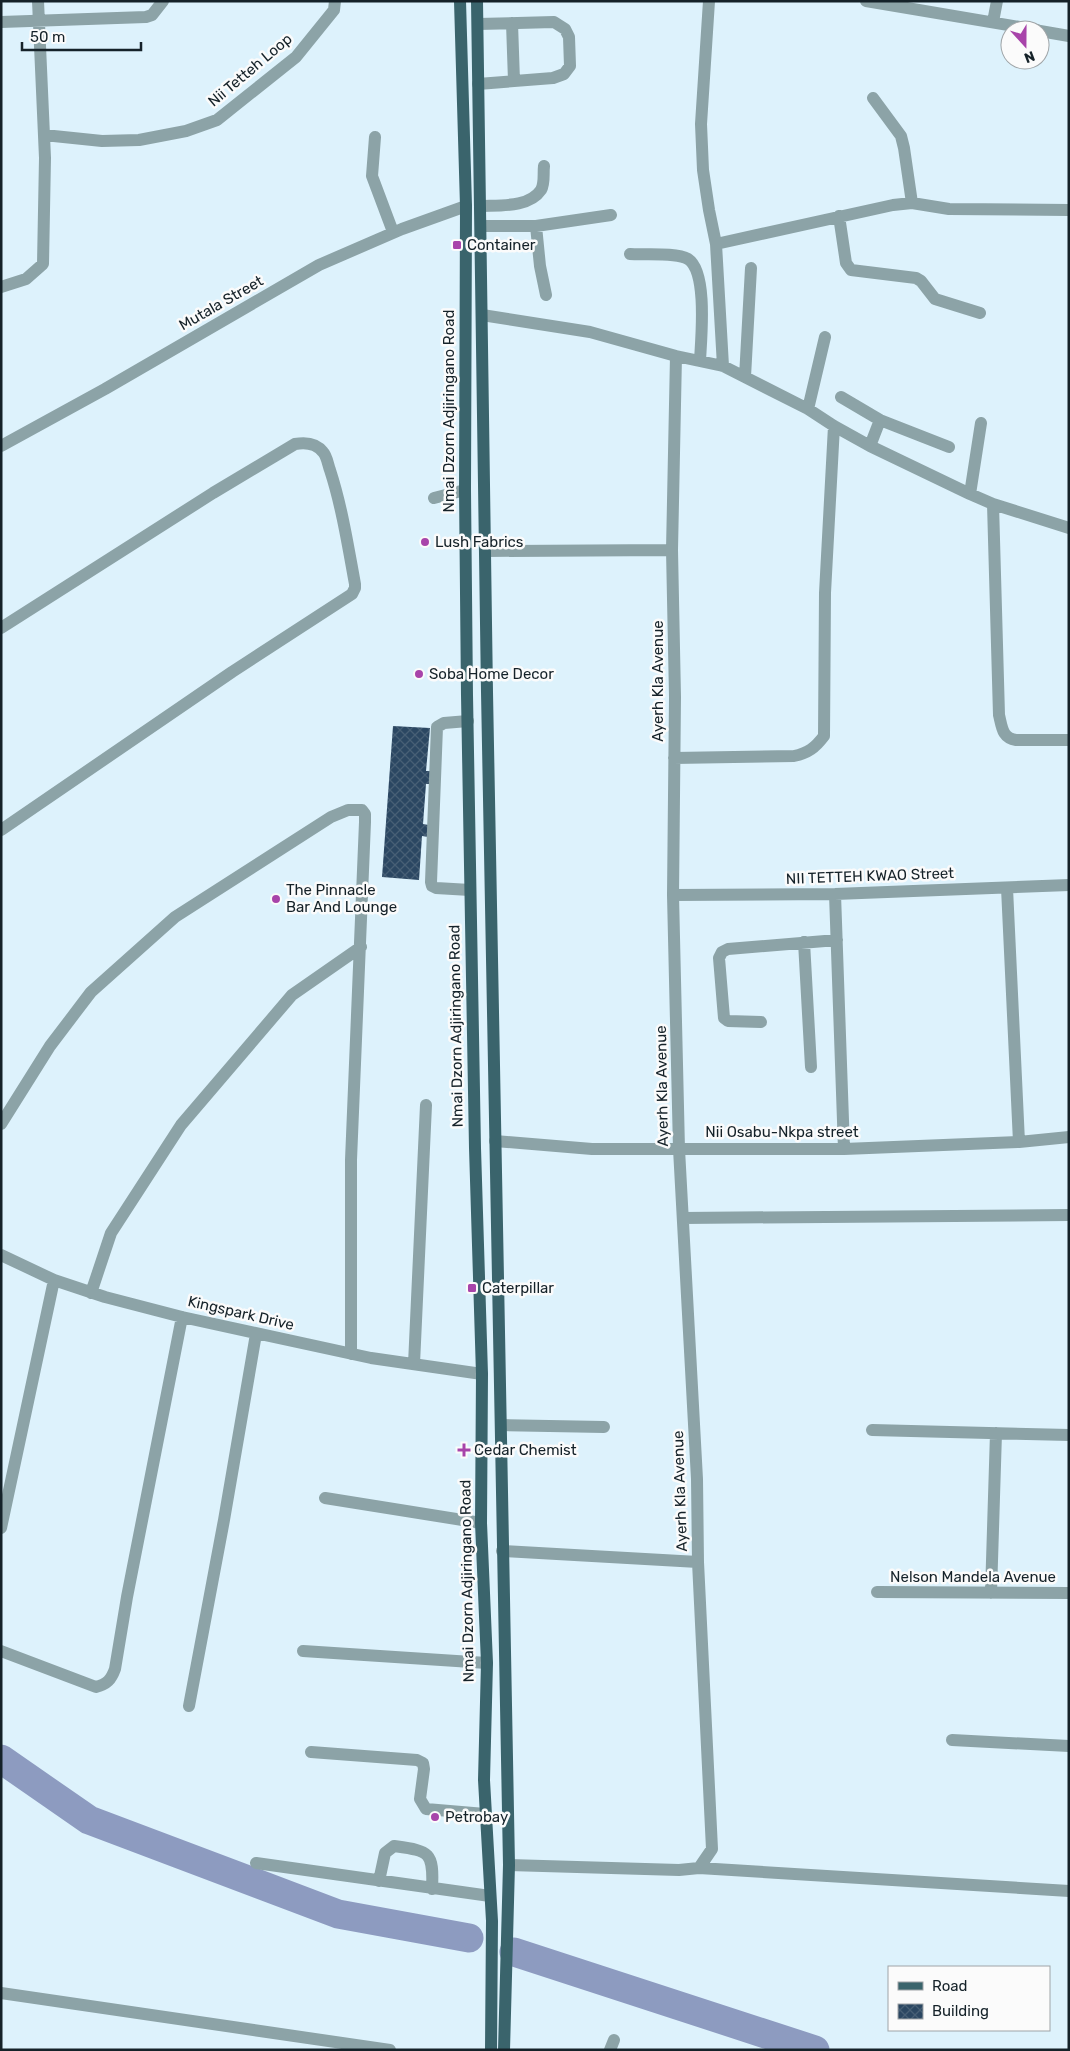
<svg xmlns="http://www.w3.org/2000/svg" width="1070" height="2051" viewBox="0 0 1070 2051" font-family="Rubik,sans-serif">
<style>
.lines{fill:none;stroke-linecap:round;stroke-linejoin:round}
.river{stroke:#8d9bc0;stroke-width:29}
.building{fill:url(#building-cross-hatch)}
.minor{stroke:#8ca3a7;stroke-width:12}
.major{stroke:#3a646c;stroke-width:12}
.poi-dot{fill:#a844aa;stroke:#fbfbfb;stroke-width:2}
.labels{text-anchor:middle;stroke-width:5;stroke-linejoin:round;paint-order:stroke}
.street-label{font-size:15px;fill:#152229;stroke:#fbfbfb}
.poi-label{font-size:15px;fill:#152229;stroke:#fbfbfb;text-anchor:start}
</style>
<defs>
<pattern id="building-cross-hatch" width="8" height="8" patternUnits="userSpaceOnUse" patternTransform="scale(1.25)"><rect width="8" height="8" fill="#2b4762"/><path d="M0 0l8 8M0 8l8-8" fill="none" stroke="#475f75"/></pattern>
</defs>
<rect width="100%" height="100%" fill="#ddf2fc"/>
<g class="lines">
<path class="river" d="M 1,1759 L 89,1820 L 338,1914 L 469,1938
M 514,1952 L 815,2050"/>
</g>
<path class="building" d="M 393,726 L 430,728 L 426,771 L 432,771 L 431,784 L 426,784 L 423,824 L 429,825 L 428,837 L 422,836 L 419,880 L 382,877 Z"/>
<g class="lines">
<path class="minor" d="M 709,1 L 701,124 L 703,170 L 709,210 L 716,244 L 723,366
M 866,1 L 1037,30
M 1,22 L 146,17 L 152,15 L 163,1
M 993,22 L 997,1
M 512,23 L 514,81
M 478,24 L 554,22 L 565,29 L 569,37 L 570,66 L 564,74 L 553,78 L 478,84
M 1040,31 L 1069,36
M 873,98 L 901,136 L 904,148 L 912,203
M 44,135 L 102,141 L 139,140 L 186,131 L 217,120 L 296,57 L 334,10 L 335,1
M 375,137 L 372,176 L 393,232
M 480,206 C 499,205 529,208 541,190 C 545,183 543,174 544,166
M 839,216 L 846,263 L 851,270 L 916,278 L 921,281 L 935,299 L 980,313
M 481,226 L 536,226 L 611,215
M 536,226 L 540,266 L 546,295
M 716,244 L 893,205 L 912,203 L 949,209 L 1069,210
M 630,254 C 645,255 676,252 688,259 C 708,272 701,339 700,361
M 1,287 L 26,279 L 43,264 L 45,158 L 38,1
M 482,315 L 590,332 L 676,356 L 723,366 L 808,409 L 834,426 L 870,446 L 970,494 L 993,504 L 1069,528
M 745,377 L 751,268
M 841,397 L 880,420 L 949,447
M 808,409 L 825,337
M 1,446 L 105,389 L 319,265 L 402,229 L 466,206
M 870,446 L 880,420
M 970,494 L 981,423
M 434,498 L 465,490
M 993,504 L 999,715 C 1002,727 1002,738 1016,740 L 1069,740
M 486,551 L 672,550
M 1,628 L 213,493 L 295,444 C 306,442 316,443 323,452 C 327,456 328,465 330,470 C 342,507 348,546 355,584 L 355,588 L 352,594 L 232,672 L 1,830
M 468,721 L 444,723 L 437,727 L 431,882 L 432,886 L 436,888 L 470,890
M 674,758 L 794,756 C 808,753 815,748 824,736 L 825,593 L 834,426
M 1007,888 L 1019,1142
M 835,894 L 844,1149
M 673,895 L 835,894 L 1069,885
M 804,942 L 811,1067
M 761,1022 L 728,1021 L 724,1018 L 719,958 L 722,952 L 728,949 L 837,940
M 1,1124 L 50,1046 L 91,992 L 175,917 L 331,817 L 348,810 L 362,810 L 365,814 L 365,822 L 351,1160 L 351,1354
M 495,1141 L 592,1149 L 844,1149 L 1019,1142 L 1069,1137
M 683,1218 L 1069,1215
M 1,1255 L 54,1280 L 105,1297 L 182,1317 L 371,1358 L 482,1374
M 91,1293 L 111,1233 L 181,1125 L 292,995 L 361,947
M 414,1364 L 426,1105
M 501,1425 L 604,1427
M 872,1430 L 1069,1435
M 325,1498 L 481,1523
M 1,1528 L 54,1280
M 502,1551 L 698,1562
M 877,1592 L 1069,1593
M 991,1593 L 996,1433
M 1,1651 L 96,1687 C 107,1684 111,1680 115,1669 L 127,1597 L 182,1317
M 303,1651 L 487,1663
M 189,1706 L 224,1520 L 256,1334
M 952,1740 L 1069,1746
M 311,1752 L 417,1760 L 423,1763 L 424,1769 L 420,1799 L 426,1809 L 485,1814
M 256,1863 L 490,1896
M 509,1865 L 679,1870 L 699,1868 L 712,1849 L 698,1562 L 697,1479 L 679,1149 L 673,895 L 675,697 L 672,550 L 676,356
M 699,1868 L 1069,1891
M 379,1881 L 385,1853 L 394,1846 C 429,1851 434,1851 432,1889
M 1,1993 L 390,2050
M 610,2050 L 614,2040"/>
<path class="major" d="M 460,1 L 466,206 L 465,490 L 467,695 L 475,1148 L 482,1374 L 481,1523 L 487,1663 L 484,1780 L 492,1921 L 491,2050
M 477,1 L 487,692 L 509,1865 L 504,2050"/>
</g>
<g class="poi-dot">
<rect x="452" y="240" width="10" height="10" rx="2.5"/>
<circle cx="425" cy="542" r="5"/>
<circle cx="419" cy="674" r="5"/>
<circle cx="276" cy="899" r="5"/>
<rect x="467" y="1283" width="10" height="10" rx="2.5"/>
<path d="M461.5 1442.5h5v5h5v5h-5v5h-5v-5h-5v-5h5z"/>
<circle cx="435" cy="1817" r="5"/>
</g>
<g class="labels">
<g class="street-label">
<text transform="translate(250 70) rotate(-40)" y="5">Nii Tetteh Loop</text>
<text transform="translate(221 303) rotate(-30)" y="5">Mutala Street</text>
<text transform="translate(449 411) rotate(-90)" y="5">Nmai Dzorn Adjiringano Road</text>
<text transform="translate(658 681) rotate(-90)" y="5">Ayerh Kla Avenue</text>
<text transform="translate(870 876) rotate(-2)" y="5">NII TETTEH KWAO Street</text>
<text transform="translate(456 1026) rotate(-91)" y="5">Nmai Dzorn Adjiringano Road</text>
<text transform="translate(662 1086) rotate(-91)" y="5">Ayerh Kla Avenue</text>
<text x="782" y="1137">Nii Osabu-Nkpa street</text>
<text transform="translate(241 1313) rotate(13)" y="5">Kingspark Drive</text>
<text transform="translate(680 1491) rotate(-92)" y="5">Ayerh Kla Avenue</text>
<text x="973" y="1582">Nelson Mandela Avenue</text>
<text transform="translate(467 1581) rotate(-91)" y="5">Nmai Dzorn Adjiringano Road</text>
</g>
<g class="poi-label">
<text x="467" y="250">Container</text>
<text x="435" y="547">Lush Fabrics</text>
<text x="429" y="679">Soba Home Decor</text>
<text x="286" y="895">The Pinnacle<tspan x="286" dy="17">Bar And Lounge</tspan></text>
<text x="482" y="1293">Caterpillar</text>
<text x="474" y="1455">Cedar Chemist</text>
<text x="445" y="1822">Petrobay</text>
</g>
</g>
<rect width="1070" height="2051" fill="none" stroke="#152229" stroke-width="5"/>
<rect x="888" y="1966" width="162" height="65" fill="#fbfbfb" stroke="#9fa4a7"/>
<rect x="898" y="1982" width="25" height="8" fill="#3a646c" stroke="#9fa4a7"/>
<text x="932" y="1991" font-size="15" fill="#152229">Road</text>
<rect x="898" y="2004" width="25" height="15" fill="url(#building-cross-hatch)" stroke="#9fa4a7"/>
<text x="932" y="2016" font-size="15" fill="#152229">Building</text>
<g transform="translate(1025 45) rotate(159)"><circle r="24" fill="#fbfbfb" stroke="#9fa4a7"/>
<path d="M0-4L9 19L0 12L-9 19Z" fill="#a844aa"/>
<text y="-8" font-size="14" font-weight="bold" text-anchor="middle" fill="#152229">N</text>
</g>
<path d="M22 42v8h119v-8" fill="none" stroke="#152229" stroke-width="2.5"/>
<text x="30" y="42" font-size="15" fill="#152229" stroke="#fbfbfb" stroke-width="4" paint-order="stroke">50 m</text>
</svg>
